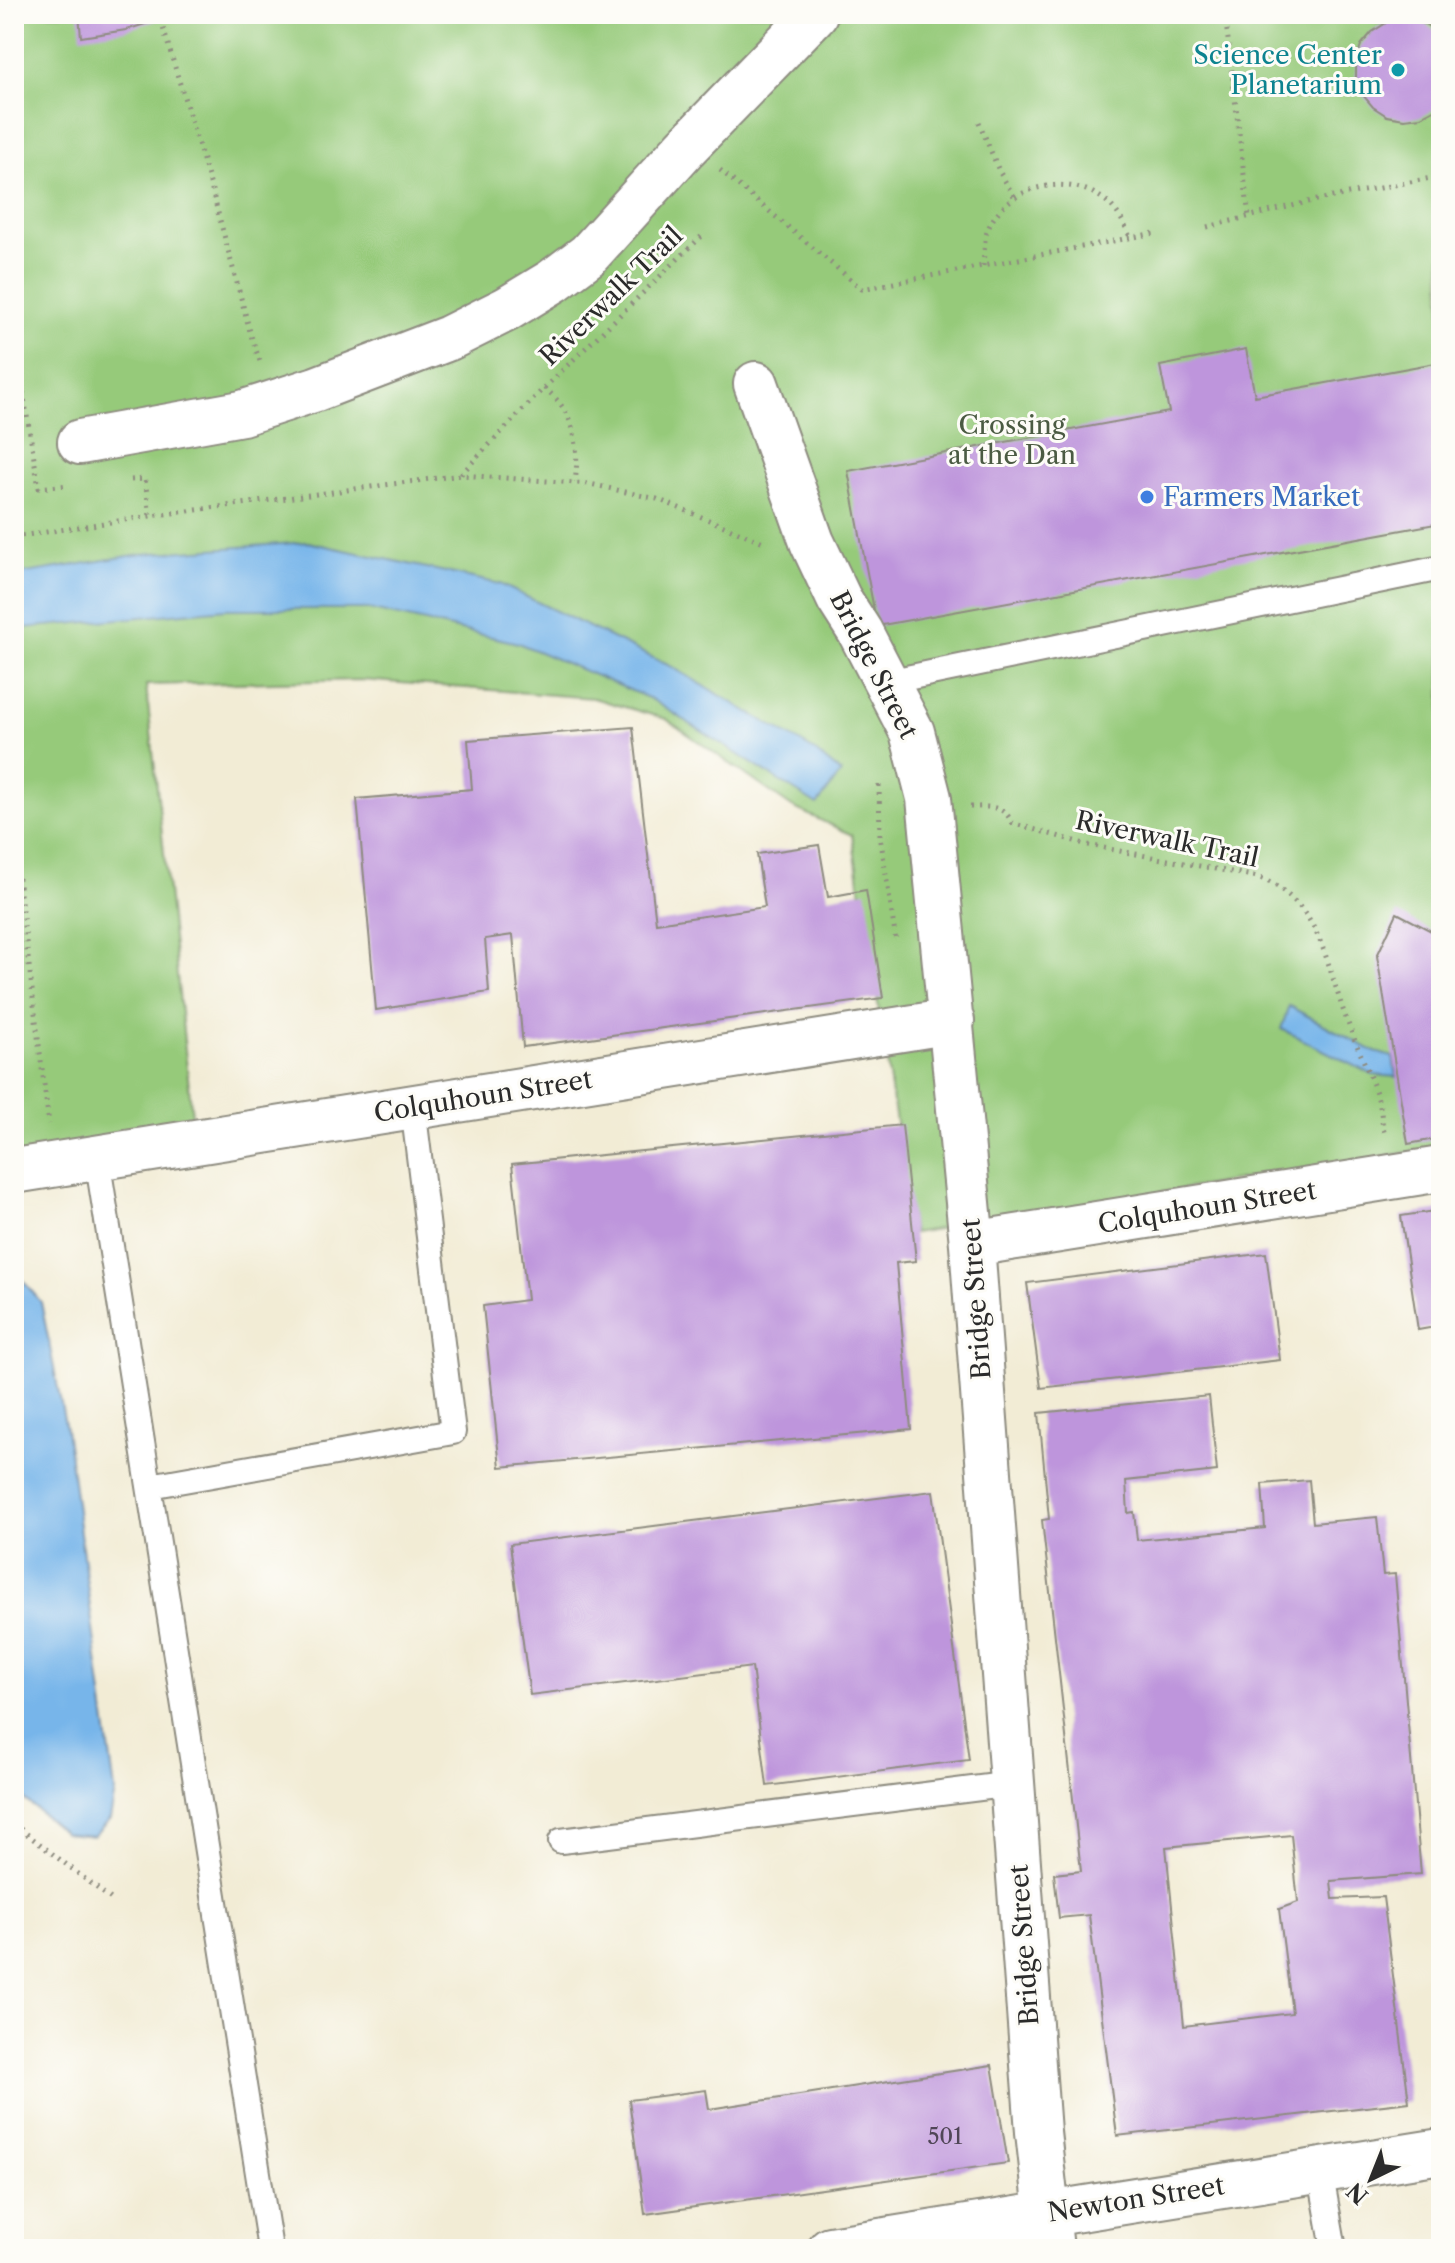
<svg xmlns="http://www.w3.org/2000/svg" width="1455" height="2263" viewBox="0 0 1455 2263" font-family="'Libre Caslon Text',serif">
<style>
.green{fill:#96ca7a;stroke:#607a52;stroke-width:2}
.water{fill:#77b5ea;stroke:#51708a;stroke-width:2}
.building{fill:#be95dc;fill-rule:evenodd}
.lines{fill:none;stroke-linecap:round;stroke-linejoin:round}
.lane-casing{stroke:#8e8c80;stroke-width:28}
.street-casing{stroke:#8e8c80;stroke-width:48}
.path{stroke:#8e8c80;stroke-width:5;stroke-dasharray:2 6;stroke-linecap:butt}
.lane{stroke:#fff;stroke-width:24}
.street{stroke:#fff;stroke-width:44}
.culture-dot{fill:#0f9aa8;stroke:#fdfcf7;stroke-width:3}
.shop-dot{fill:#3f7fe0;stroke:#fdfcf7;stroke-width:3}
.labels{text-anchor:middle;stroke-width:6;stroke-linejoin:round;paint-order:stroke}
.number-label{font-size:22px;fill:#504657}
.culture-label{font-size:26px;fill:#0d838f;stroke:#fdfcf7;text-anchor:end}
.street-label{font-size:26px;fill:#2b2b2b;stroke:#fdfcf7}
.park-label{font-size:26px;fill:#4b5b43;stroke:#fdfcf7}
.shop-label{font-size:26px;fill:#366cbe;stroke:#fdfcf7;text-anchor:start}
</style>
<rect width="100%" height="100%" fill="#fdfcf7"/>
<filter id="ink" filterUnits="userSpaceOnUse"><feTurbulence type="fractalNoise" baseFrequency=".0125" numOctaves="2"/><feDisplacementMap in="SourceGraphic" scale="16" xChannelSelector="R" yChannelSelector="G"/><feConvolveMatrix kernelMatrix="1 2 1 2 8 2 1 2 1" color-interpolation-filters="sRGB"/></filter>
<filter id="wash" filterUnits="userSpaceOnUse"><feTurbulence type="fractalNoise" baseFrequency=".006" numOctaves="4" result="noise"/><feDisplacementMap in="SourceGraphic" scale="32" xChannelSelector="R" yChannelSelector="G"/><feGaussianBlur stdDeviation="1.8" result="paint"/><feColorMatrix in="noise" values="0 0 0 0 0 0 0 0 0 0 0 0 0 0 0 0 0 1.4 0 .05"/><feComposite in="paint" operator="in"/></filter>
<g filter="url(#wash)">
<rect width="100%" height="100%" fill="#f2ecd5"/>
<path class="green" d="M 14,14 L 1441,14 L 1441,1147 L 913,1233 L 852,835 L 792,807 L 666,719 L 593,698 L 362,680 L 146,685 L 194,1134 L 14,1159 Z"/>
<path class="water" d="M 308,542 L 500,584 L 672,667 L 813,750 L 841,773 L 817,805 L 651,699 L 518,643 L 368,609 L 226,609 L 14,629 L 14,575 L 141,554 Z
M 1289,1006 L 1375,1052 L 1393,1057 L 1396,1077 L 1373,1075 L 1281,1029 Z
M 14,1270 L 41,1302 L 66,1429 L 115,1791 L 110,1819 L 93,1836 L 65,1833 L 14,1791 Z"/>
<g id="blocks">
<path class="building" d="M 79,14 L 174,14 L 174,15 L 126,30 L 81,37 Z
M 1375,14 L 1421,14 L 1421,20 L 1409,20 L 1425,24 L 1441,35 L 1441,103 L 1436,109 L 1421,117 L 1404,119 L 1387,116 L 1373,107 L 1362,94 L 1356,78 L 1356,61 L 1361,45 L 1372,32 L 1386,23 L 1375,22 Z
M 1246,349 L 1255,396 L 1441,362 L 1441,523 L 877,626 L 848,471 L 1169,412 L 1160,366 Z
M 633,727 L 656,923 L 765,907 L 757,854 L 819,845 L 828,897 L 866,890 L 883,998 L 523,1047 L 513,935 L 485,939 L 489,992 L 376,1010 L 357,799 L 472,789 L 468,740 Z
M 1397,913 L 1441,936 L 1441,1138 L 1408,1144 L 1377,956 Z
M 902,1125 L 916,1261 L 896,1263 L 911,1429 L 500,1467 L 483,1306 L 527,1300 L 512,1164 Z
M 1441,1210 L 1441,1326 L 1418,1330 L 1401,1216 Z
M 1266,1253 L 1280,1360 L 1041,1388 L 1027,1283 Z
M 1209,1396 L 1217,1471 L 1126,1481 L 1128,1513 L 1134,1512 L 1137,1540 L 1265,1528 L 1262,1484 L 1309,1480 L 1313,1523 L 1377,1517 L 1383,1575 L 1395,1574 L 1421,1874 L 1331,1881 L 1333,1899 L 1383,1897 L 1409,2102 L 1117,2136 L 1089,1915 L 1059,1918 L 1054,1874 L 1081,1871 L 1042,1520 L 1049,1519 L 1039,1413 ZM 1291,1835 L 1298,1902 L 1279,1909 L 1292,2013 L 1184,2026 L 1166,1847 Z
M 933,1491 L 969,1760 L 767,1786 L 752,1667 L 530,1695 L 510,1544 Z
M 1441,1865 L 1441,1934 L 1439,1934 L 1432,1868 Z
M 992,2065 L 1008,2163 L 645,2214 L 629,2100 L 706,2090 L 709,2109 Z"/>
</g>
</g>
<g filter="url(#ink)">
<use href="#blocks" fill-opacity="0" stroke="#8e8c80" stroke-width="2"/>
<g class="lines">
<defs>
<path id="lane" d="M 887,682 L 1441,568
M 97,1158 L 270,2249
M 150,1486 L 453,1432 L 413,1107
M 561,1841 L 1012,1784
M 1320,2170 L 1334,2249"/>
<path id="street" d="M 756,384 L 812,542 L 839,599 L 860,632 L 912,732 L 929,798 L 972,1244 L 1038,2132 L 1051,2249
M 80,442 L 242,413 L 316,389 L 449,338 L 507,309 L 553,281 L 588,255 L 685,148 L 815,14
M 14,1171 L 952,1021
M 972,1244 L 1441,1169
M 830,2249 L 1441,2151"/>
</defs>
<use href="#lane" class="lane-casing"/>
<use href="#street" class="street-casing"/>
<path class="path" d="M 1225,14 L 1249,217
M 161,21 L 210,183 L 252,339 L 261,364
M 979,122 L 999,171 L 1015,198
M 720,170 L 862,289 L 1155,233
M 1207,227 L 1312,201 L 1441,176
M 983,266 C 984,256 984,244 986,235 C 1001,185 1068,171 1106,201 C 1118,211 1124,223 1130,237
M 14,337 L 39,488 L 69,485
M 544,388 C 575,411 580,446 575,482
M 461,474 L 544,388 L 705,233
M 131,480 L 145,479 L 150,516
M 14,537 L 150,516 L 461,475 L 590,484 L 657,499 L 766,543
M 879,785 L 880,835 L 896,941
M 970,807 C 988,807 1004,804 1012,823 L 1088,845 L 1258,877 C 1321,903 1325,961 1346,1018 C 1356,1045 1369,1071 1378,1099 C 1382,1110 1381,1123 1385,1135
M 14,846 L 49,1124
M 14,1824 L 111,1899"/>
<use href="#lane" class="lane"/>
<use href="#street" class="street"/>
</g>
</g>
<circle class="culture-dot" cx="1398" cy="70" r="8"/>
<circle class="shop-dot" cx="1147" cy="497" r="8"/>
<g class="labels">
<g class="number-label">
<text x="945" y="2144">501</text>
</g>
<g class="culture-label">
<text x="1382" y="64">Science Center<tspan x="1382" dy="30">Planetarium</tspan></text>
</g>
<g class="street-label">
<text transform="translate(611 296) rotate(-44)" y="9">Riverwalk Trail</text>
<text transform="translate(874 665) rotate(63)" y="9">Bridge Street</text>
<text transform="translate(1167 839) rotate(12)" y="9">Riverwalk Trail</text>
<text transform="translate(483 1096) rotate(-9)" y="9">Colquhoun Street</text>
<text transform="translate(1207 1207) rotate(-9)" y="9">Colquhoun Street</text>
<text transform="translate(976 1299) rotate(-94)" y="9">Bridge Street</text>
<text transform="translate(1024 1945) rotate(-94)" y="9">Bridge Street</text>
<text transform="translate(1136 2199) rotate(-9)" y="9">Newton Street</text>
</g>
<g class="park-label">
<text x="1012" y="434">Crossing<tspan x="1012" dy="30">at the Dan</tspan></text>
</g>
<g class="shop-label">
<text x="1163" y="506">Farmers Market</text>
</g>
</g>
<rect width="1455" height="2263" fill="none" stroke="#fdfcf7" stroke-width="48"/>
<g transform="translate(1371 2179) rotate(223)" stroke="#fdfcf7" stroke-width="6" paint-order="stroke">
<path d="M0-6L14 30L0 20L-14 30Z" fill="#2b2b2b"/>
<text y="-12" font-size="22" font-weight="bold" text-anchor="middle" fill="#2b2b2b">N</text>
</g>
</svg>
